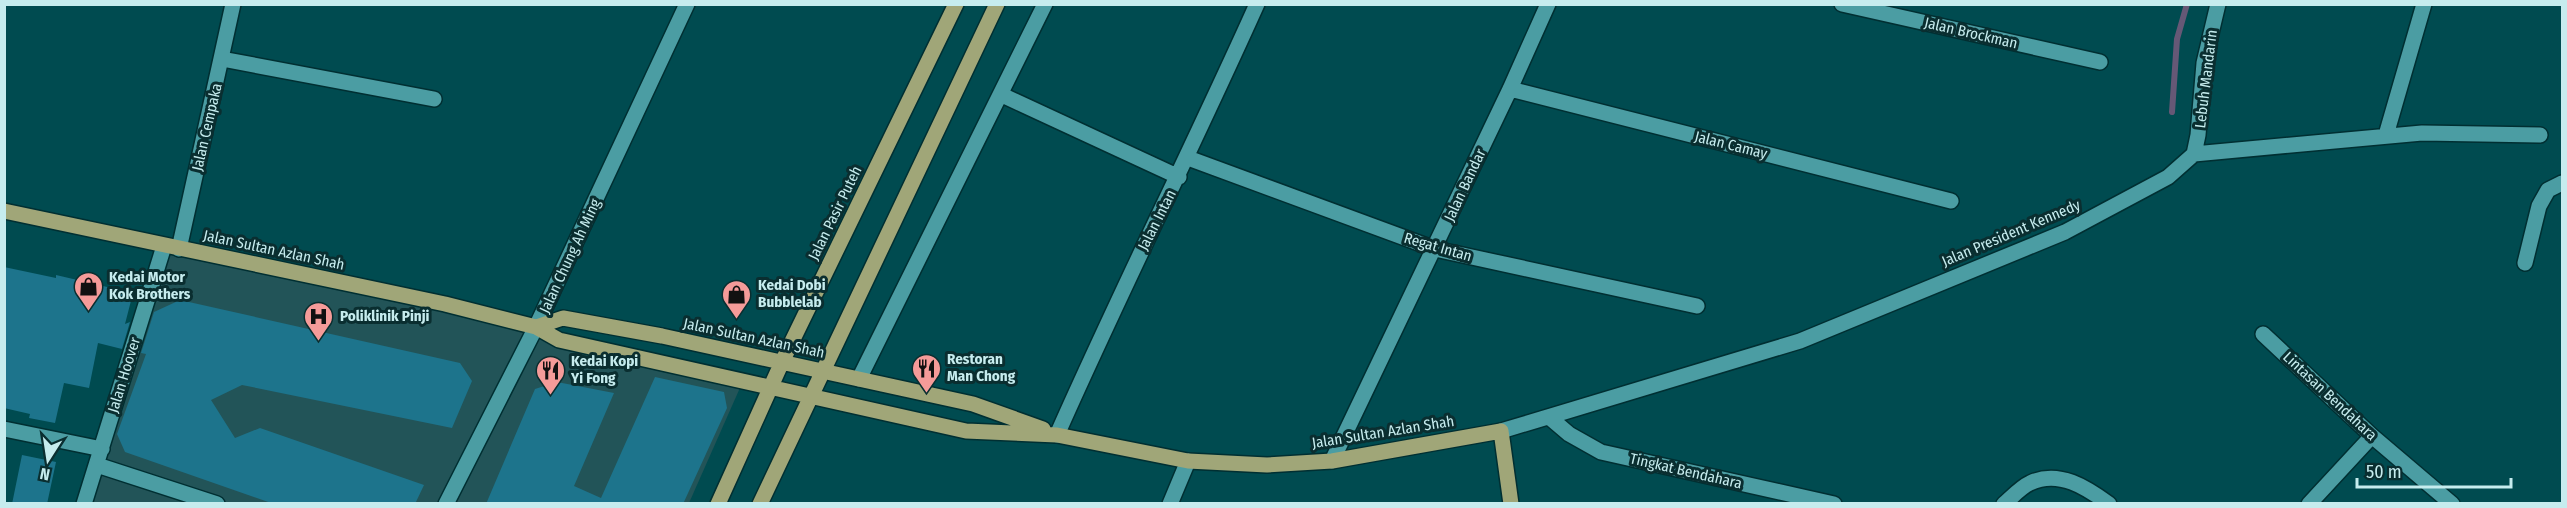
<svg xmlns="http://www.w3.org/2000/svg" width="2567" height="508" viewBox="0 0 2567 508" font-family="'Fira Sans Condensed',sans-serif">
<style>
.built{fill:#225458}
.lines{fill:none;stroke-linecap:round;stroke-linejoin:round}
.stream{stroke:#665876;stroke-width:6}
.building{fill:#1d748c}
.minor-casing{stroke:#002f32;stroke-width:18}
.major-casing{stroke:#002f32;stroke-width:18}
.minor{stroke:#4b9da3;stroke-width:15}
.major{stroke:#a0a678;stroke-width:15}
.labels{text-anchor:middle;stroke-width:6;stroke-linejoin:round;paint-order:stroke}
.street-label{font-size:15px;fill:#c6ecee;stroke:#0a2e30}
.poi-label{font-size:15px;font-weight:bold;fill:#c6ecee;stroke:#0a2e30;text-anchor:start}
</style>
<rect width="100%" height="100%" fill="#004b50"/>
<path class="built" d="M 170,248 L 743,381 L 689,503 L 89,504 Z"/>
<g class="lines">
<path class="stream" d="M 2172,112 L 2177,39 L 2187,4"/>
</g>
<path class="building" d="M 4,267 L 56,278 L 56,275 L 133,293 L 125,324 L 130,322 L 122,349 L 98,343 L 89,388 L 64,383 L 55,423 L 29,418 L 30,414 L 4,408 Z
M 180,300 L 460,363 L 472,381 L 452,428 L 242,385 L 211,400 L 235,438 L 260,428 L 424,485 L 415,504 L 274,504 L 125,452 L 117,434 L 146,354 L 141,353 L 154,312 Z
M 655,377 L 724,392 L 727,408 L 683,504 L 486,504 L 535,389 L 557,382 L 614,393 L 574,486 L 601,498 Z
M 22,455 L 56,462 L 47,504 L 12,504 Z"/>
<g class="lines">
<defs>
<path id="minor" d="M 1842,4 L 2100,62
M 222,59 L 434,99
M 1510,89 L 1951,201
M 1002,95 L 1179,177
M 2386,135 L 2424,4
M 2194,154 L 2198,135 L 2204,63 L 2218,4
M 1188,158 L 1435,249 L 1697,306
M 179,249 L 233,4
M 2525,263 L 2539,206 L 2548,190 L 2562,183
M 2263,334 L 2372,436 L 2452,504
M 859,379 L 1045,4
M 1549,417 L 1569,434 L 1601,452 L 1834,504
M 4,429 L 102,449
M 1501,431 L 1800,341 L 2065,232 L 2168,177 L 2194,154 L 2422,133 L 2540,135
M 1057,435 C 1121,290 1192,149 1257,4
M 1332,461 L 1510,89 L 1548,4
M 97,465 L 217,504
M 84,504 L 164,246
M 446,504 L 536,327 L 687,4
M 1170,504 L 1188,461
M 2004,504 C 2012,497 2021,487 2030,483 C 2059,469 2087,488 2109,504
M 2309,504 L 2372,436"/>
<path id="major" d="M 4,211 L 445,304 L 536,327 L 559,340 L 966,431 L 1057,435 L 1188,461 L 1267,465 L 1332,461 L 1501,431 L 1511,504
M 536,327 L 563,318 L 662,336 L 973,404 L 1043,429
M 718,504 L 782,362 L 956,4
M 760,504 L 997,4"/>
</defs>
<use href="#minor" class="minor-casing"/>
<use href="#major" class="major-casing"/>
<use href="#minor" class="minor"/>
<use href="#major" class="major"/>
</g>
<defs>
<symbol id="shop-pin" viewBox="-11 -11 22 30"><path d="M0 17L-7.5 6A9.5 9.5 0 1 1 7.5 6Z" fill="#f59b99" stroke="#0a2e30"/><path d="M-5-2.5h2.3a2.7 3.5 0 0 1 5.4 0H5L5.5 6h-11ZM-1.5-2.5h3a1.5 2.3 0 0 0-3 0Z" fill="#111"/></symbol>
<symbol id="hospital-pin" viewBox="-11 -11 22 30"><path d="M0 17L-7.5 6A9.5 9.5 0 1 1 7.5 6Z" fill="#f59b99" stroke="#0a2e30"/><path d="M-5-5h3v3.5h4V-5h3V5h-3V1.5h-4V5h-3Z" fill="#111"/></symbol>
<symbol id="restaurant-pin" viewBox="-11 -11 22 30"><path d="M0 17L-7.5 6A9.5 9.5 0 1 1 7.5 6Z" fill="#f59b99" stroke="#0a2e30"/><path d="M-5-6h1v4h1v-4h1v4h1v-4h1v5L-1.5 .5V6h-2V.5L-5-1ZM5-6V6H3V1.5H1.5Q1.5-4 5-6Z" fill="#111"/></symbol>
</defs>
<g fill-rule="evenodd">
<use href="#shop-pin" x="72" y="270" width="33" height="45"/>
<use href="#shop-pin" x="720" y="278" width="33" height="45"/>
<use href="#hospital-pin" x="302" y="300" width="33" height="45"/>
<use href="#restaurant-pin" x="910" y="352" width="33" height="45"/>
<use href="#restaurant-pin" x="534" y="354" width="33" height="45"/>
</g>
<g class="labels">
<g class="street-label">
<text transform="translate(1971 33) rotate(13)" y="5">Jalan Brockman</text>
<text transform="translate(2206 79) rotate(-83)" y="5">Lebuh Mandarin</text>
<text transform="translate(207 127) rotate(-77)" y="5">Jalan Cempaka</text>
<text transform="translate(1731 145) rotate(14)" y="5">Jalan Camay</text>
<text transform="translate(1465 185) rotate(-65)" y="5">Jalan Bandar</text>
<text transform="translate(835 213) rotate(-64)" y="5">Jalan Pasir Puteh</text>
<text transform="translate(1157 220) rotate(-63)" y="5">Jalan Intan</text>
<text transform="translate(2011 233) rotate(-23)" y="5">Jalan President Kennedy</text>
<text transform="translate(1438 247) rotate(16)" y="5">Regat Intan</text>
<text transform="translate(274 250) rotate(12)" y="5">Jalan Sultan Azlan Shah</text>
<text transform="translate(570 256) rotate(-65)" y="5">Jalan Chung Ah Ming</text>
<text transform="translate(754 338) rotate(12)" y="5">Jalan Sultan Azlan Shah</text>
<text transform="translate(124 375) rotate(-73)" y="5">Jalan Hoover</text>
<text transform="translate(2330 396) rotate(43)" y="5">Lintasan Bendahara</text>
<text transform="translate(1383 432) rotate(-9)" y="5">Jalan Sultan Azlan Shah</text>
<text transform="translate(1686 471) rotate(13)" y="5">Tingkat Bendahara</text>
</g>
<g class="poi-label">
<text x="109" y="282">Kedai Motor<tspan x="109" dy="17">Kok Brothers</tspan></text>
<text x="758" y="290">Kedai Dobi<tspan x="758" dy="17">Bubblelab</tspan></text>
<text x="340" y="321">Poliklinik Pinji</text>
<text x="947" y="364">Restoran<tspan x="947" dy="17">Man Chong</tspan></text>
<text x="571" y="366">Kedai Kopi<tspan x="571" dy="17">Yi Fong</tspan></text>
</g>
</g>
<rect width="2567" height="508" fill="none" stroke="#c6ecee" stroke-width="12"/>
<g transform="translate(48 460) rotate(192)" stroke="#0a2e30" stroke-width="4.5" paint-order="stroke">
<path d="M0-4.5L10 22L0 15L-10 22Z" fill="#c6ecee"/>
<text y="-9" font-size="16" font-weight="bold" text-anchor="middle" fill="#c6ecee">N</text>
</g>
<path d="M2357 478v9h154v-9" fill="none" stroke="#c6ecee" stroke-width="3"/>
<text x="2366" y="478" font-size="18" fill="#c6ecee" stroke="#0a2e30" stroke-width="4.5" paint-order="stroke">50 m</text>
</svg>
